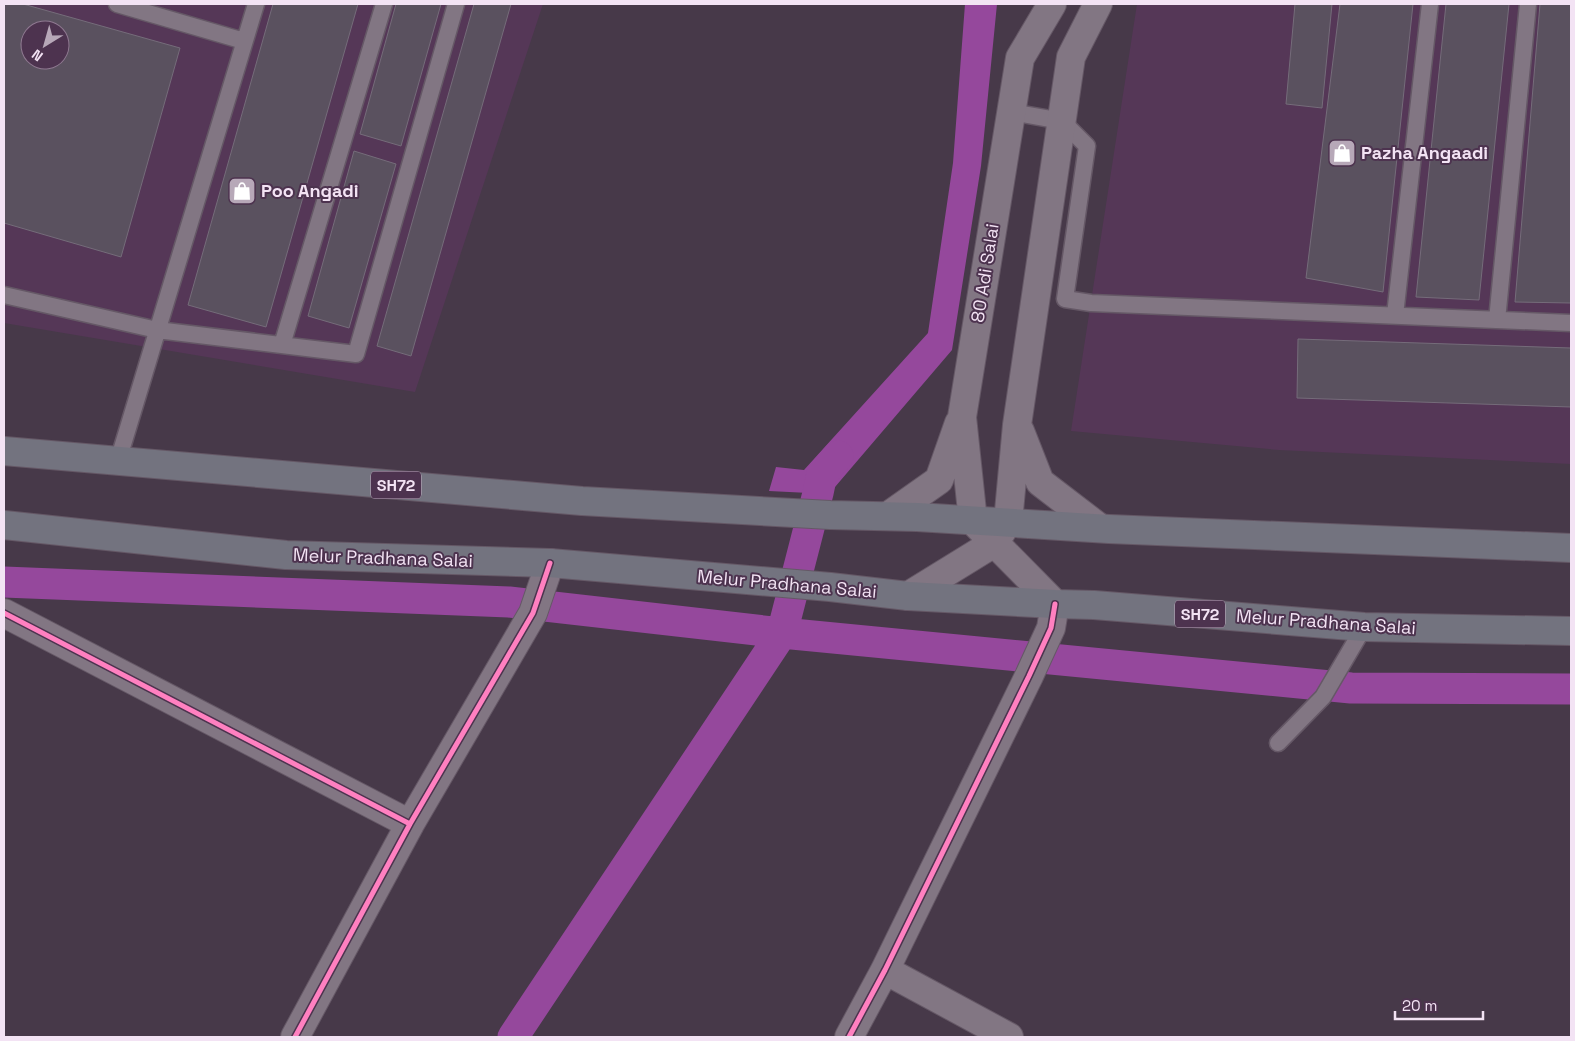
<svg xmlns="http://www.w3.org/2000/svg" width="1575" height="1041" viewBox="0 0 1575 1041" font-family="'Space Grotesk',sans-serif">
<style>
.built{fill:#553757;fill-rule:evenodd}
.water{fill:#95489c}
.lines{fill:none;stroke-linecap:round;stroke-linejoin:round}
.canal{stroke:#95489c;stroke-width:31}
.building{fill:#5a515f;stroke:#756c7a;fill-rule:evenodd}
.service-casing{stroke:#655866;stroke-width:19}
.minor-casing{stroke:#655866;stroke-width:30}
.secondary-casing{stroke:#655866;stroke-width:30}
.primary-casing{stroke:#655866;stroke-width:30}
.service{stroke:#827683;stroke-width:16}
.minor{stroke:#827683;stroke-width:28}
.secondary{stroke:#827683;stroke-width:28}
.primary{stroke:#73737f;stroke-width:28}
.cycleway-casing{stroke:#4d334f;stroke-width:8}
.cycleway{stroke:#ff80c0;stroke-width:5}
.labels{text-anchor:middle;stroke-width:4;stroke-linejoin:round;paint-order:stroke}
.shield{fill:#4d334f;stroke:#c1aec2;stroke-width:1}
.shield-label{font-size:16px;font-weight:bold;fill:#f3e3f4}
.poi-label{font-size:18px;font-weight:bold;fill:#f3e3f4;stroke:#4d334f;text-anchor:start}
.street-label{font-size:18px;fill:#f3e3f4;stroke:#4d334f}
</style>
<rect width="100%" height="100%" fill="#473949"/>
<path class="built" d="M 4,4 L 543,4 L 415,392 L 4,323 ZM 30,30 L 60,30 L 60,60 L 30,60 Z
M 1137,4 L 1571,4 L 1571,464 L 1279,450 L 1071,431 Z"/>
<path class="water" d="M 965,4 L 997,4 L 981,166 L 952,350 L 829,494 L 769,491 L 776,467 L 804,470 L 928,333 L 953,163 Z"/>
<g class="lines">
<path class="canal" d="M 4,582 L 509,602 L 782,633 L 1351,688 L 1571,689
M 513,1037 L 782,633 L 818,493 L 822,474 L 838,456"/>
</g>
<path class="building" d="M 4,4 L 23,4 L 180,48 L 121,257 L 4,223 ZM 30,30 L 60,30 L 60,60 L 30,60 Z
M 273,4 L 358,4 L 266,327 L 188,305 Z
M 396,4 L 441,4 L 401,146 L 360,134 Z
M 474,4 L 511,4 L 411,356 L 377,346 Z
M 1295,4 L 1332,4 L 1322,108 L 1286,104 Z
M 1340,4 L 1413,4 L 1383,292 L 1306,278 Z
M 1446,4 L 1509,4 L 1479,300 L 1416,297 Z
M 1540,4 L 1571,4 L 1571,303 L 1515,302 Z
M 354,151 L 396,164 L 349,328 L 308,316 Z
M 1298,339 L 1571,348 L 1571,407 L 1297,398 Z"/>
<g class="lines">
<defs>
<path id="service" d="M 117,4 L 244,41
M 1011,112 L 1062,121 L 1087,146 L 1065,299 L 1091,303 L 1571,323
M 4,295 L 157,330 L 356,354 L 456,4
M 1395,315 L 1430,4
M 1497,320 L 1528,4
M 282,345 L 384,4
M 118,461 L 256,4
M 1278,743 L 1323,697 L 1364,627"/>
<path id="minor" d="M 4,613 L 410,824
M 885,970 L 1009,1037
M 295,1037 L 410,824 L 533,613 L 550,563
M 849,1037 L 885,970 L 1029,676 L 1051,628 L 1055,604"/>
<path id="secondary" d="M 1052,4 L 1020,58 L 962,417 L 973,521 L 1055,604
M 1020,431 L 1040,482 L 1100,528
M 888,516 L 939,480 L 959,423
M 908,596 L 994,543 L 1008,522 L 1017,425 L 1071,57 L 1098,4"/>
<path id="primary" d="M 4,451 L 582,501 L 830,515 L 917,517 L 1109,529 L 1571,548
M 4,525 L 286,555 L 550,563 L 830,587 L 908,596 L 1055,604 L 1094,605 L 1364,627 L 1571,631"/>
</defs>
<use href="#service" class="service-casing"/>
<use href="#minor" class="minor-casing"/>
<use href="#secondary" class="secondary-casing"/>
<use href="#primary" class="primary-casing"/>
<use href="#service" class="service"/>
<use href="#minor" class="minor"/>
<use href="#secondary" class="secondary"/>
<use href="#primary" class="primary"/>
<defs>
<path id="cycleway" d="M 4,613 L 410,824
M 295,1037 L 410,824 L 533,613 L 550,563
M 849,1037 L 885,970 L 1029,676 L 1051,628 L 1055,604"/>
</defs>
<use href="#cycleway" class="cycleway-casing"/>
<use href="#cycleway" class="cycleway"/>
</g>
<defs>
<symbol id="shop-square" viewBox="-11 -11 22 22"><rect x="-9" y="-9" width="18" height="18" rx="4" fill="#b7a8b8" stroke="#4d334f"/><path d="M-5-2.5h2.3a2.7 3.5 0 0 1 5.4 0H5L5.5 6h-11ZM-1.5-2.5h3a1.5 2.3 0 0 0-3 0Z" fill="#fff"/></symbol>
</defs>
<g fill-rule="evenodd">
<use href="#shop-square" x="1326" y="137" width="32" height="32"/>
<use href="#shop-square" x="226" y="175" width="32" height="32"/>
</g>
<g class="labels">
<g class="shield">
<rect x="371" y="471.5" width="50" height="27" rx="4"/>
<rect x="1175" y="600.5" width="50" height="27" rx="4"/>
</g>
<g class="shield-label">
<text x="396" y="491">SH72</text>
<text x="1200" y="620">SH72</text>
</g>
<g class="poi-label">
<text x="1361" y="159">Pazha Angaadi</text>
<text x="261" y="197">Poo Angadi</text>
</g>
<g class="street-label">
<text transform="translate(985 273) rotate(-81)" y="6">80 Adi Salai</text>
<text transform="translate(383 558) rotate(2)" y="6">Melur Pradhana Salai</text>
<text transform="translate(787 584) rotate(5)" y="6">Melur Pradhana Salai</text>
<text transform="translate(1326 622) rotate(4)" y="6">Melur Pradhana Salai</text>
</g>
</g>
<rect width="1575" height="1041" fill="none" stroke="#f3e3f4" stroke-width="10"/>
<g transform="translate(45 45) rotate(217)"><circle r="24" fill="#4d334f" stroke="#8f7991"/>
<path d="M0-4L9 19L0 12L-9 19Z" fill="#b7a8b8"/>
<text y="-8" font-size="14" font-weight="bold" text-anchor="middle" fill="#f3e3f4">N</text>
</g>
<path d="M1395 1011v8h88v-8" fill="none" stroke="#f3e3f4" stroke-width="2.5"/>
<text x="1402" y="1011" font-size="15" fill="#f3e3f4" stroke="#4d334f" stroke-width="4" paint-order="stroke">20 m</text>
</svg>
